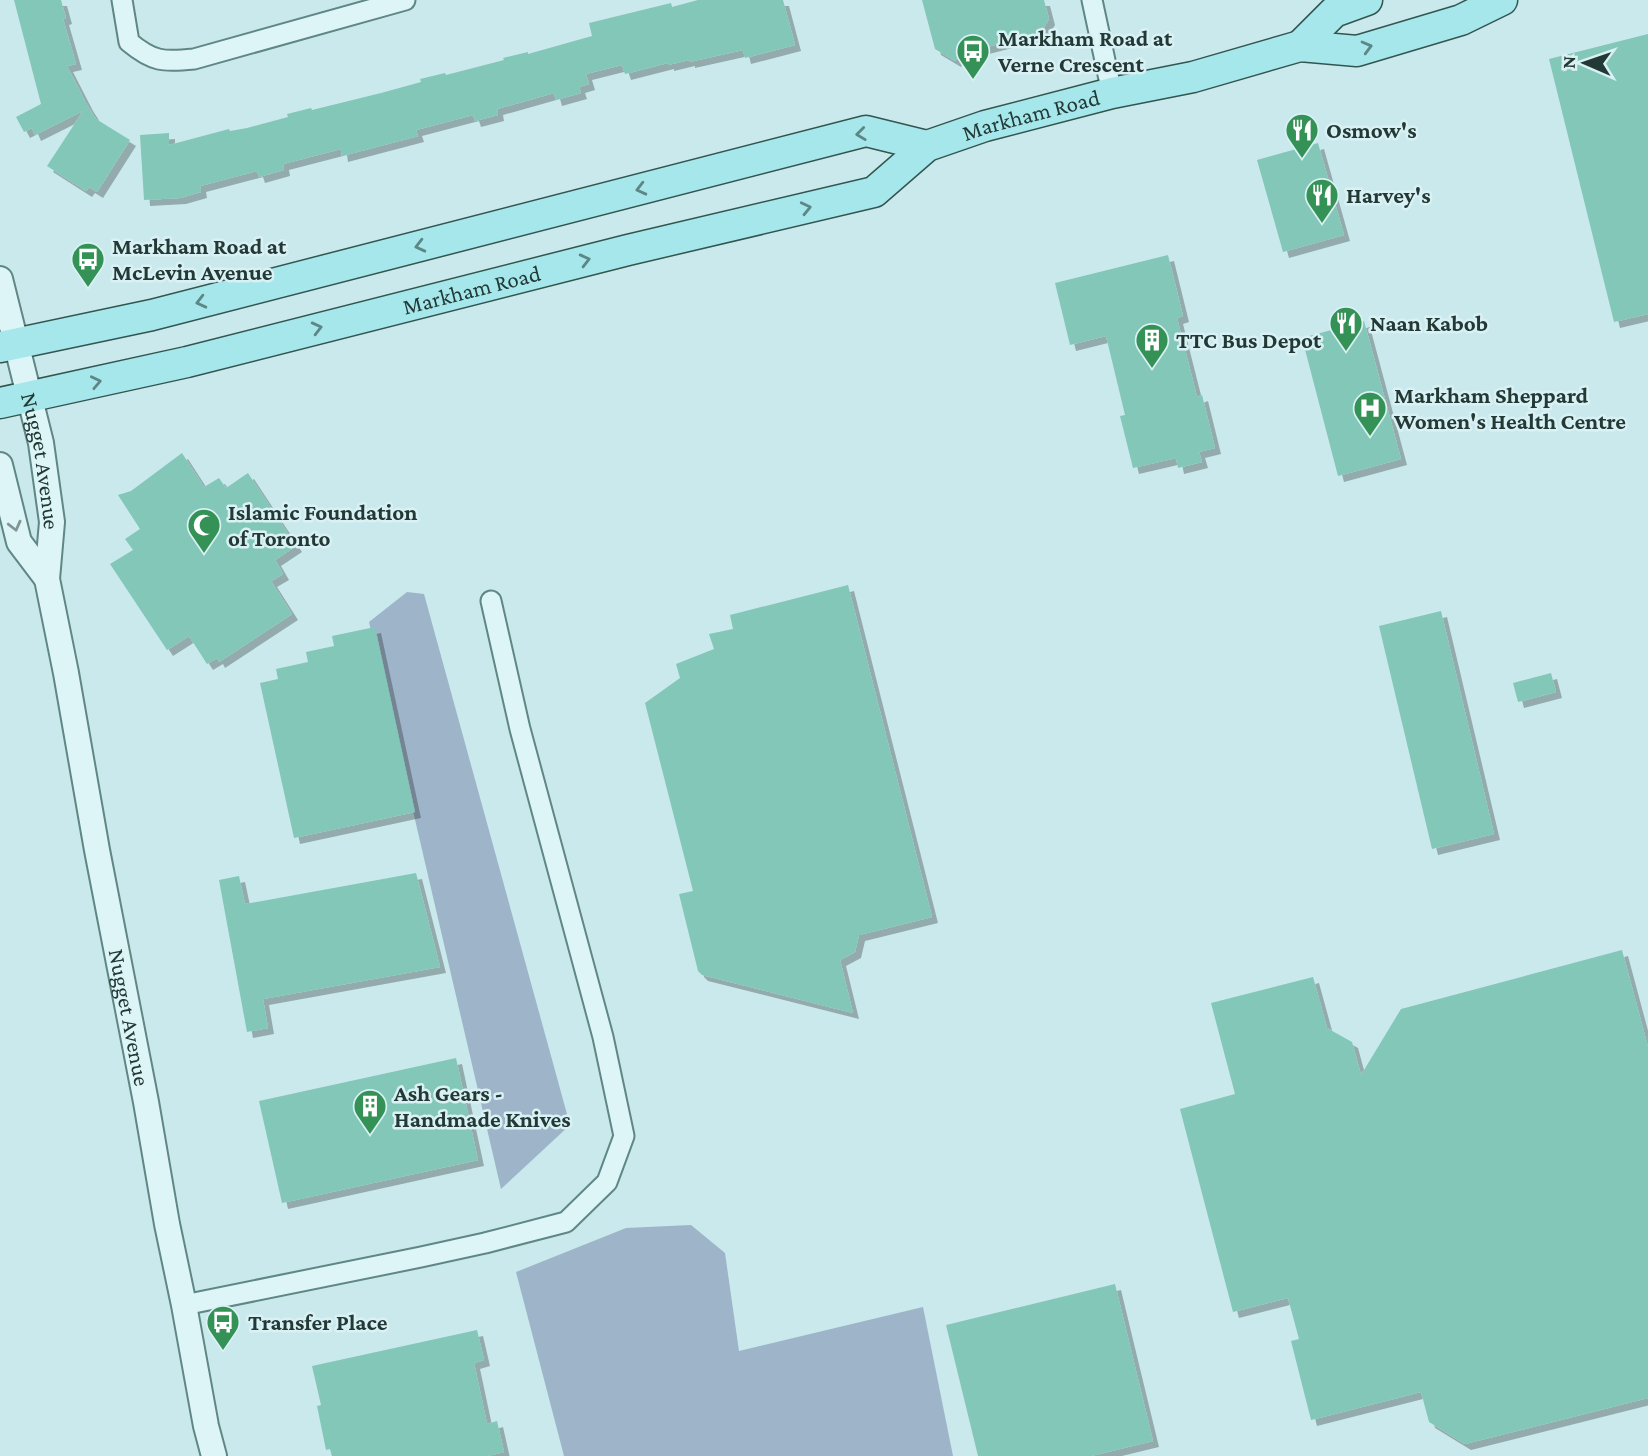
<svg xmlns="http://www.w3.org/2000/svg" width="1648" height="1456" viewBox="0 0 1648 1456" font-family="'Crimson Pro',serif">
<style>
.green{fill:#9eb4c9}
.building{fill:#83c7b8;filter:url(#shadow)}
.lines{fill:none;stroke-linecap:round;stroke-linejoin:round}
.minor-casing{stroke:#5f8783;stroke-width:23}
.tertiary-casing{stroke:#5f8783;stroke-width:28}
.primary-casing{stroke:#335550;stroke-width:33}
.minor{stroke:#ddf5f7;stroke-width:19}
.tertiary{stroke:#ddf5f7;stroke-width:24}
.primary{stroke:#a5e7eb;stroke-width:30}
.oneway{stroke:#5d8787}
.oneway2{stroke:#809796}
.labels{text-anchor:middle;stroke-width:5;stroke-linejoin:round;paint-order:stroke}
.poi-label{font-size:23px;font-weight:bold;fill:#223935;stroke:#d9f1f4;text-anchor:start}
.street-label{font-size:23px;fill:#223935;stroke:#d9f1f4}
</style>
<defs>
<filter id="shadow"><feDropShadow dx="6" dy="6" stdDeviation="0" flood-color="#0004"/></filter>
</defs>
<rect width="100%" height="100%" fill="#cae9ec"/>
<path class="green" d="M 407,592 L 424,594 L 570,1125 L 501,1189 L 369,622 Z
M 691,1225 L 725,1253 L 739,1351 L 923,1307 L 953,1456 L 564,1456 L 516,1272 L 626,1228 Z"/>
<path class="building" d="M 14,0 L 61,0 L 66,18 L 63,19 L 76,64 L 67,66 L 87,105 L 96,119 L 130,140 L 97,192 L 89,187 L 86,191 L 47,166 L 83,111 L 35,135 L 32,128 L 24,132 L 16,117 L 41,104 Z
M 698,0 L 783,0 L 795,45 L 745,58 L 743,50 L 689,62 L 689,60 L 668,65 L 668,63 L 625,74 L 622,65 L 586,74 L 589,84 L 579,87 L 581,93 L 556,100 L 554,93 L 497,109 L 498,115 L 475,121 L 473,115 L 416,130 L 418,136 L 342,156 L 341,149 L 283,164 L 284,170 L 259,177 L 257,171 L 200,186 L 201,192 L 180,198 L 144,200 L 140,135 L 169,133 L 169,145 L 229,129 L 230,131 L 247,128 L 288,117 L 287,114 L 311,108 L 312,110 L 381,93 L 421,82 L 420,79 L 445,73 L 446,75 L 504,60 L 503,58 L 528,52 L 528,54 L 592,36 L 589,23 L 671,3 L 672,7 Z
M 922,0 L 1044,0 L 1049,19 L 1037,39 L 1030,36 L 960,54 L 955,61 L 935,49 Z
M 1648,34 L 1648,314 L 1614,322 L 1549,59 Z
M 1318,143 L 1344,235 L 1283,252 L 1257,160 Z
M 1168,255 L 1183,316 L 1177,318 L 1197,397 L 1202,395 L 1215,448 L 1199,452 L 1202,462 L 1178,468 L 1176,458 L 1133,468 L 1120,416 L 1125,415 L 1106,336 L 1070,345 L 1055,283 Z
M 1364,321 L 1401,459 L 1338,476 L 1302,338 Z
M 182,453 L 204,487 L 219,478 L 226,488 L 248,473 L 296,546 L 275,560 L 283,574 L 271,581 L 292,614 L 219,662 L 217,658 L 207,664 L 189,636 L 167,650 L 110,564 L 133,550 L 125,539 L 140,529 L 118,495 L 131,491 Z
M 848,585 L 932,917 L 859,935 L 855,952 L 840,960 L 853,1013 L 702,975 L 698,971 L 679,894 L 693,891 L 645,703 L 680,678 L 676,664 L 714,649 L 709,634 L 733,629 L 730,615 Z
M 1441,611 L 1494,834 L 1432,849 L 1379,626 Z
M 375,627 L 415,812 L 294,838 L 260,683 L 278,679 L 276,669 L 308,662 L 306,652 L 334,646 L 332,636 Z
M 1551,673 L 1556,692 L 1518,702 L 1513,683 Z
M 416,873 L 440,967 L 263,999 L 268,1028 L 247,1032 L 219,880 L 239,876 L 245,904 Z
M 1622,950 L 1648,1047 L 1648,1398 L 1465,1444 L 1429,1422 L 1421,1392 L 1311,1420 L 1291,1341 L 1299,1339 L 1288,1298 L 1233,1312 L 1180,1109 L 1235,1094 L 1211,1003 L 1313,977 L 1327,1028 L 1352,1042 L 1361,1075 L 1401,1009 Z
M 456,1058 L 478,1160 L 282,1203 L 259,1101 Z
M 1115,1284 L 1153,1441 L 1091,1456 L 978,1456 L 946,1325 Z
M 477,1330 L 484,1360 L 474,1363 L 487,1424 L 497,1421 L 504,1452 L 487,1456 L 332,1456 L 330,1449 L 326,1450 L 317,1406 L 321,1405 L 312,1366 Z"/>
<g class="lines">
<defs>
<path id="minor" d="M 122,0 L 129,42 C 153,62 163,62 194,59 L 405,0
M 1092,0 L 1112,93
M 184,1305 L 421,1257 L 485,1243 L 566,1222 L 607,1182 L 624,1136 L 603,1037 L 520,729 L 491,601"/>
<g id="tertiary">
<path id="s1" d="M 0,279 L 41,443 L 52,522 L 47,579 L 66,673 L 97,850 L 146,1102 L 167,1224 L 184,1305 L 206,1426 L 214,1456"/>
<path d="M 0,465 L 19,542 L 47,579"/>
</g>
<g id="primary">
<path d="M 1300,46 L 1334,12 L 1367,0"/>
<path d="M 0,347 L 152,315 L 866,131 L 927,146"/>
<path id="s2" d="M 0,403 L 187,362 L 628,250 L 874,192 L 927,146 L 985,126 L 1112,93 L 1193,77 L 1300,46 L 1357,51 L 1461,20 L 1502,0"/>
</g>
</defs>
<use href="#minor" class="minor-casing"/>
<use href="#tertiary" class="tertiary-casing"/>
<use href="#primary" class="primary-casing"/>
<use href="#minor" class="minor"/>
<use href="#tertiary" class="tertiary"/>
<use href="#primary" class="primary"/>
</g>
<defs><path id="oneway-chevron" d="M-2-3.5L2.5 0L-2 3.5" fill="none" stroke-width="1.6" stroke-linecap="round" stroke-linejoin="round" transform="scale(1.75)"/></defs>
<g class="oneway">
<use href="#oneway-chevron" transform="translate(1367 47) rotate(-15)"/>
<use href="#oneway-chevron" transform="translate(861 134) rotate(173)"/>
<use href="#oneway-chevron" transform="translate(641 189) rotate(166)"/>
<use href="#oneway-chevron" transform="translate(806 208) rotate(-13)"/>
<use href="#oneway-chevron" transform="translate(420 246) rotate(166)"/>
<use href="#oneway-chevron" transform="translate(585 260) rotate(-14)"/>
<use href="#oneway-chevron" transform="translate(201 302) rotate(166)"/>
<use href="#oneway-chevron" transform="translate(317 328) rotate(-14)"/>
<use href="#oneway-chevron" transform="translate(96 382) rotate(-12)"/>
</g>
<use class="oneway2" href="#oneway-chevron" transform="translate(15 526) rotate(76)"/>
<defs>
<symbol id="bus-pin" viewBox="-11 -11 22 30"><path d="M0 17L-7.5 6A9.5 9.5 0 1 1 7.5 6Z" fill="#349256" stroke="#d9f1f4"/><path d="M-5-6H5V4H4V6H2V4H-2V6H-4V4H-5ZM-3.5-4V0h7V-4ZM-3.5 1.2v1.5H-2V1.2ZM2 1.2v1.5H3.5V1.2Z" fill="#fff"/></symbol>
<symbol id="restaurant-pin" viewBox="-11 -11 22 30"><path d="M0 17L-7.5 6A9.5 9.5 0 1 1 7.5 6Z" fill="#349256" stroke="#d9f1f4"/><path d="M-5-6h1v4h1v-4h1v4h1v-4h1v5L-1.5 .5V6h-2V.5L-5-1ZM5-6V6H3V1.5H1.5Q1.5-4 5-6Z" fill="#fff"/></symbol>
<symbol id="building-pin" viewBox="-11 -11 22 30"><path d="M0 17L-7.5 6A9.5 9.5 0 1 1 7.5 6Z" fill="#349256" stroke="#d9f1f4"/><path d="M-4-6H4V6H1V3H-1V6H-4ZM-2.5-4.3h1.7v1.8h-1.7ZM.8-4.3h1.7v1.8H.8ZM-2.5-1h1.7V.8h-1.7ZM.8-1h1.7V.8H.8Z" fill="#fff"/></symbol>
<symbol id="hospital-pin" viewBox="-11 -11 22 30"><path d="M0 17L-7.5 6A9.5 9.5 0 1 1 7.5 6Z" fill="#349256" stroke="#d9f1f4"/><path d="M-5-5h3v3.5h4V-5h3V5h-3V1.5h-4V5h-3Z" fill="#fff"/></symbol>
<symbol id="mosque-pin" viewBox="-11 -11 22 30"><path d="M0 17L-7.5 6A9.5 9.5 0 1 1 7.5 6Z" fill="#349256" stroke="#d9f1f4"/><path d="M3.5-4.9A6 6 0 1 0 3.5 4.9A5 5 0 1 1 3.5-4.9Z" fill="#fff"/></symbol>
</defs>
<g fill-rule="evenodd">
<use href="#bus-pin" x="954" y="32" width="38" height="52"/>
<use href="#restaurant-pin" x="1283" y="111" width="38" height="52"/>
<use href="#restaurant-pin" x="1303" y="176" width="38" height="52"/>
<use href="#bus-pin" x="69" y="240" width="38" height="52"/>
<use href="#restaurant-pin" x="1327" y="304" width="38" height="52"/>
<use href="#building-pin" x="1133" y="321" width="38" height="52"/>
<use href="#hospital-pin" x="1351" y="389" width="38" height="52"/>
<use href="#mosque-pin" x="185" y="506" width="38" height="52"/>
<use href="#building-pin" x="351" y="1087" width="38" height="52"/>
<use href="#bus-pin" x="204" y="1303" width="38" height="52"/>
</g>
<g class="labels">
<g class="poi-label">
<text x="998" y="46">Markham Road at<tspan x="998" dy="26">Verne Crescent</tspan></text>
<text x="1326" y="138">Osmow's</text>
<text x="1346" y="203">Harvey's</text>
<text x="112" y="254">Markham Road at<tspan x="112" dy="26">McLevin Avenue</tspan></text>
<text x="1370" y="331">Naan Kabob</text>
<text x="1176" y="348">TTC Bus Depot</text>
<text x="1394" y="403">Markham Sheppard<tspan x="1394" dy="26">Women's Health Centre</tspan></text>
<text x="228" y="520">Islamic Foundation<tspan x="228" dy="26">of Toronto</tspan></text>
<text x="394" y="1101">Ash Gears -<tspan x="394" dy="26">Handmade Knives</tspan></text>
<text x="248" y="1330">Transfer Place</text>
</g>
<g class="street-label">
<text dy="8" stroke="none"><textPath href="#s2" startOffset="1078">Markham Road</textPath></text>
<text dy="8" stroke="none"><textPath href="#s2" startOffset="485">Markham Road</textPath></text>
<text dy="8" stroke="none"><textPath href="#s1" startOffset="187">Nugget Avenue</textPath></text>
<text dy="8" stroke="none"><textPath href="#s1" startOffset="752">Nugget Avenue</textPath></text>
</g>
</g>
<g transform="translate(1585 63) rotate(272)" stroke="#d9f1f4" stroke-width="5" paint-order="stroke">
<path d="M0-5L12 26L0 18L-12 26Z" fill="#223935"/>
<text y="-10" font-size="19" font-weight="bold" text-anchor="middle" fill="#223935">N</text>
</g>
</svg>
